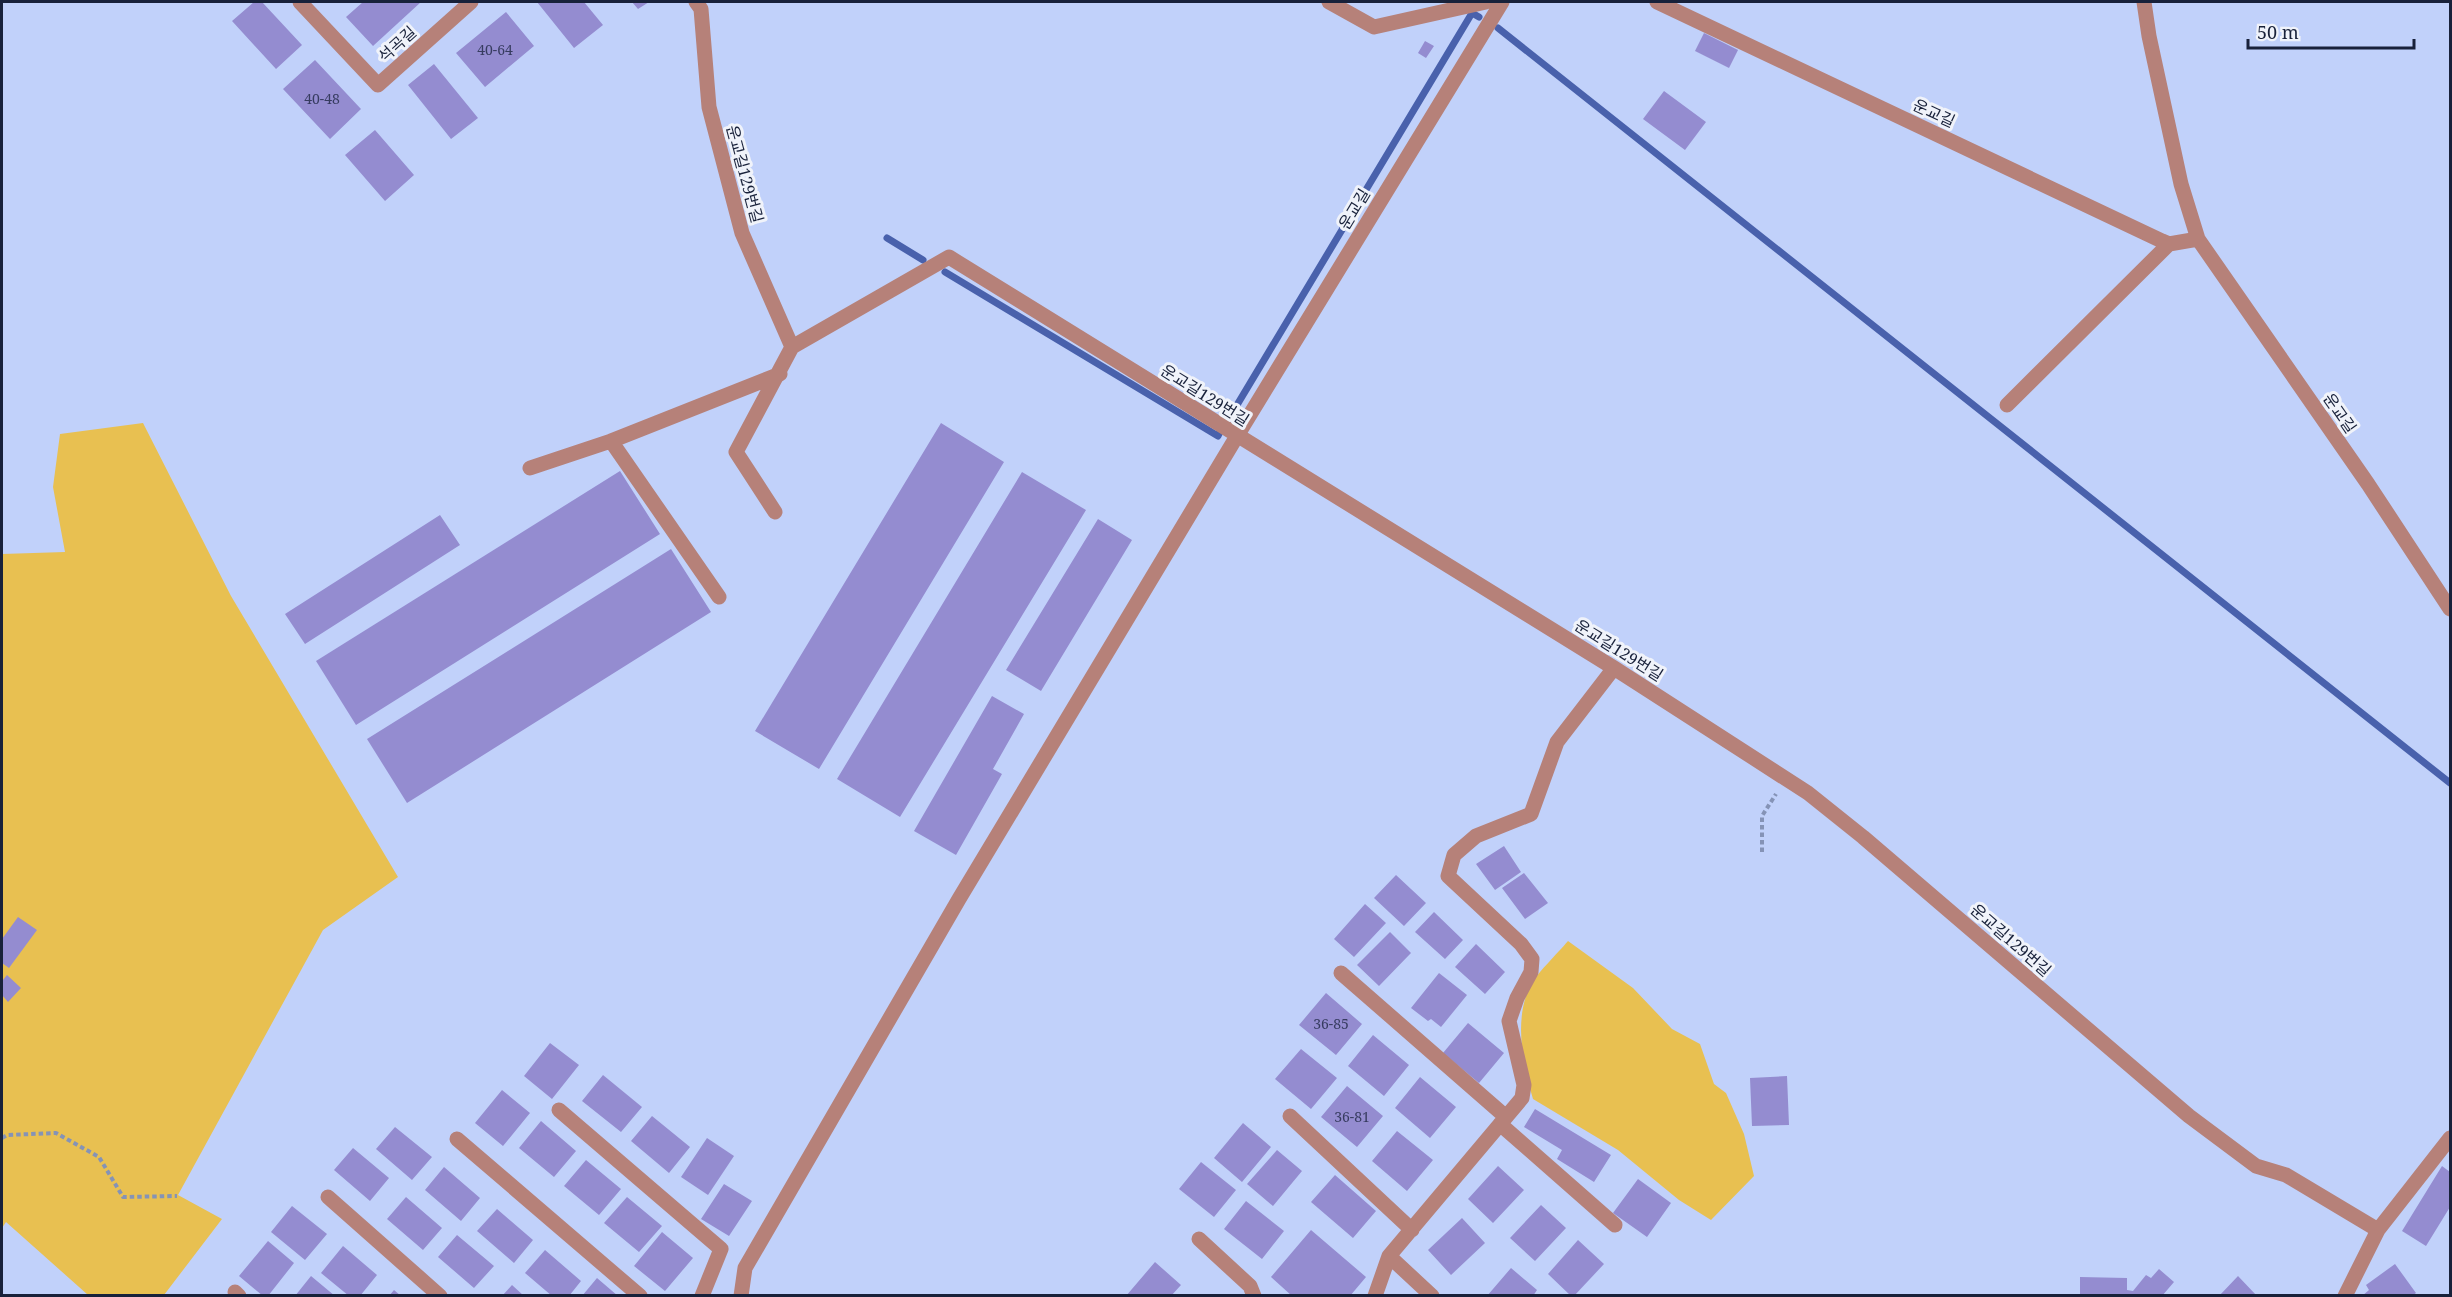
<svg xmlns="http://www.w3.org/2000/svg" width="2452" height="1297" viewBox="0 0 2452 1297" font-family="'Noto Serif','Noto Sans KR',serif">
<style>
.green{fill:#e8c051}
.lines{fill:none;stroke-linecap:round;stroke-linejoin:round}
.stream{stroke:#4961ac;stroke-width:7}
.building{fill:#948cd0}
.path{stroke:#8593b6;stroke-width:4;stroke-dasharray:4.5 3;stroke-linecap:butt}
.minor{stroke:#b68179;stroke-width:15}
.labels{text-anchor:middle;stroke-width:6;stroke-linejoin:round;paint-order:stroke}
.number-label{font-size:14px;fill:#373c60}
.street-label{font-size:16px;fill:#18213a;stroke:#f0f3fa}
</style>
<rect width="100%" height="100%" fill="#c1d1fa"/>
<path class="green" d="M 143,423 L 231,596 L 398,877 L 323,930 L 178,1195 L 222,1219 L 164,1295 L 88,1295 L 6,1222 L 2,1228 L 2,554 L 65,552 L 53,487 L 60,434 Z
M 1568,941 L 1633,988 L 1672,1029 L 1700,1044 L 1714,1084 L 1726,1093 L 1744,1134 L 1754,1176 L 1711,1220 L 1679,1200 L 1618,1150 L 1533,1099 C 1523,1065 1514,1022 1529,988 C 1535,975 1558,953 1568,941 Z"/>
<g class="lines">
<path class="stream" d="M 1498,28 L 2450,783
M 887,238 L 923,260
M 945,272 L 1218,436 L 1220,432
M 1231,415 L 1472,13 L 1479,17"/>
</g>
<path class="building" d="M 254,2 L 262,2 L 302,45 L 276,69 L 232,21 Z
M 363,2 L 421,2 L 373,46 L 346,17 Z
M 537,2 L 584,2 L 603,25 L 574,48 Z
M 632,2 L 649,2 L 638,9 Z
M 506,12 L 534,46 L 485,87 L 456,53 Z
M 1704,33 L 1738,50 L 1729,68 L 1695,51 Z
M 1425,41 L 1434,46 L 1426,58 L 1418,53 Z
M 315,60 L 361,109 L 330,139 L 283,89 Z
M 434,64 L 478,118 L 451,139 L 408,85 Z
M 1664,91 L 1706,122 L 1685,150 L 1643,119 Z
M 375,130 L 414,175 L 385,201 L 345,155 Z
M 941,423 L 1004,462 L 819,769 L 755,731 Z
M 620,471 L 660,534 L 356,725 L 316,661 Z
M 1022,472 L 1086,510 L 900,817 L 837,779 Z
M 440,515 L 460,545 L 305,644 L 285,614 Z
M 1098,519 L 1132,540 L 1041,691 L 1006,670 Z
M 671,549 L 711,612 L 407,803 L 367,739 Z
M 992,696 L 1024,714 L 993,769 L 1002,774 L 956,855 L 914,831 Z
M 1504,846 L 1521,872 L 1495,890 L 1476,864 Z
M 1524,873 L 1548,903 L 1525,919 L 1502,888 Z
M 1396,875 L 1426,903 L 1404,926 L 1374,898 Z
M 1365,904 L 1386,923 L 1354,957 L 1334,939 Z
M 1434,912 L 1463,940 L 1445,959 L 1415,932 Z
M 18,917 L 37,930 L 9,968 L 2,963 L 2,939 Z
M 1390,932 L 1411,953 L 1379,986 L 1357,965 Z
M 1476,944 L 1505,972 L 1485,994 L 1455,967 Z
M 1439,973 L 1467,995 L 1441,1027 L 1431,1019 L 1428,1021 L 1411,1008 Z
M 7,975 L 21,988 L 8,1002 L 2,995 L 2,981 Z
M 1326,993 L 1362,1024 L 1336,1055 L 1299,1025 Z
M 1468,1023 L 1504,1053 L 1479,1083 L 1443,1053 Z
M 1373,1035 L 1409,1065 L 1384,1096 L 1348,1066 Z
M 550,1043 L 579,1065 L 552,1099 L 524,1076 Z
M 1301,1049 L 1337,1078 L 1311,1109 L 1275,1079 Z
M 603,1075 L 642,1107 L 621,1132 L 582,1101 Z
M 1787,1076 L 1789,1125 L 1752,1126 L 1750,1078 Z
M 1420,1077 L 1456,1107 L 1430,1138 L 1395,1108 Z
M 1347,1086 L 1383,1116 L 1357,1147 L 1321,1117 Z
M 502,1090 L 530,1113 L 503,1146 L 475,1123 Z
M 1535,1109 L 1611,1155 L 1594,1182 L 1557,1159 L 1562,1150 L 1524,1127 Z
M 652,1116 L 690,1147 L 669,1173 L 631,1141 Z
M 541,1121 L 576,1151 L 554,1177 L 519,1148 Z
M 1243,1123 L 1271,1147 L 1242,1182 L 1214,1158 Z
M 395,1127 L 432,1157 L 412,1180 L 376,1149 Z
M 1397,1131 L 1433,1160 L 1407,1191 L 1372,1161 Z
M 707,1138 L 734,1156 L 708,1195 L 681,1177 Z
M 353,1148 L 389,1178 L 370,1201 L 334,1170 Z
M 1277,1150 L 1302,1171 L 1273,1206 L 1247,1184 Z
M 586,1160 L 621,1189 L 599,1215 L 564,1186 Z
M 1201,1162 L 1236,1190 L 1214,1217 L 1179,1189 Z
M 1498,1166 L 1524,1190 L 1493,1223 L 1468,1199 Z
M 2442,1166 L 2450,1172 L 2450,1207 L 2426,1246 L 2402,1231 Z
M 444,1167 L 480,1198 L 461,1221 L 425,1190 Z
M 1335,1175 L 1376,1211 L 1353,1238 L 1311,1202 Z
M 1638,1179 L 1671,1203 L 1647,1237 L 1613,1213 Z
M 724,1184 L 752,1201 L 729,1236 L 701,1219 Z
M 406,1197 L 442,1228 L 423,1250 L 387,1219 Z
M 627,1197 L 662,1226 L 639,1252 L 604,1223 Z
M 1246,1201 L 1284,1231 L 1262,1259 L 1224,1229 Z
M 1541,1205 L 1566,1228 L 1535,1261 L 1510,1238 Z
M 292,1206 L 327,1234 L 305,1260 L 271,1232 Z
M 497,1209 L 533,1240 L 514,1263 L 477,1231 Z
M 1462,1218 L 1485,1243 L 1451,1275 L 1428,1250 Z
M 1311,1230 L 1366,1277 L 1350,1296 L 1292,1296 L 1271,1277 Z
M 662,1232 L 693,1258 L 665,1291 L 634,1266 Z
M 457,1235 L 494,1266 L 474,1288 L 438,1257 Z
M 1578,1240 L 1604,1264 L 1574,1296 L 1571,1296 L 1548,1274 Z
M 268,1241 L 294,1263 L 268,1296 L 263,1296 L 239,1276 Z
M 343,1246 L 377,1275 L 360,1296 L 349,1296 L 321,1273 Z
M 545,1250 L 581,1281 L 569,1296 L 552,1296 L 525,1273 Z
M 1155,1262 L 1181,1285 L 1171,1296 L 1126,1296 Z
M 2395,1264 L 2416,1293 L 2412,1296 L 2362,1296 L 2369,1290 L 2366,1285 Z
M 1511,1268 L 1537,1290 L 1533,1296 L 1487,1296 Z
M 2159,1269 L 2174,1282 L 2162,1296 L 2080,1296 L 2080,1277 L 2127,1278 L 2127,1290 L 2133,1291 L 2146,1275 L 2151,1278 Z
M 311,1276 L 335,1296 L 295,1296 Z
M 2238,1276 L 2257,1296 L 2219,1296 Z
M 597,1278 L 618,1296 L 582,1296 Z
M 512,1285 L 524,1296 L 502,1296 Z
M 394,1290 L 401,1296 L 389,1296 Z"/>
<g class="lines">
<path class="path" d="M 1762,852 L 1762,816 L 1776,794
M 2,1138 L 7,1135 L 56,1133 L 99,1157 L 123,1197 L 177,1196"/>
<path class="minor" d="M 300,2 L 378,85 L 471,2
M 696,2 L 701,9 L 709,107 L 742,233 L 792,347
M 1329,2 L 1374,27 L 1486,2
M 1657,2 L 2162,241 L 2169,244 L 2198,239
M 2144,2 L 2149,36 L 2181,184 L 2198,239 L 2368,484 L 2450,609
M 2007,405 L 2169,244
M 611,441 L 719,597
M 530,468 L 611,441 L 780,374
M 775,512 L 736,452 L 792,347 L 949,257 L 1614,668 L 1808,793 L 1863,837 L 2189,1116 L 2256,1166 L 2286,1175 L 2378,1230
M 1341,973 L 1506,1117
M 559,1110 L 721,1249 L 702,1296
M 1290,1116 L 1412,1230
M 1500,1124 L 1615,1225
M 457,1139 L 640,1296
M 328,1197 L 440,1296
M 1199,1239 L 1250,1286 L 1254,1296
M 1389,1256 L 1432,1296
M 235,1292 L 239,1296
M 741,1296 L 745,1268 L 959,899 L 1237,436 L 1502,2
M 1375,1296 L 1389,1256 L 1522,1098 L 1524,1085 L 1509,1021 L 1517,998 L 1531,972 L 1532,959 L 1521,944 L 1448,876 L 1454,855 L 1476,836 L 1531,814 L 1557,742 L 1614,668
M 2345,1296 L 2378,1230 L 2450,1138"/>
</g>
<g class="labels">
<g class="number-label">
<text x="495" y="55">40-64</text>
<text x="322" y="104">40-48</text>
<text x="1331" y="1029">36-85</text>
<text x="1352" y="1122">36-81</text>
</g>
<g class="street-label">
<text transform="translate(397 44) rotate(-42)" y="6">석곡길</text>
<text transform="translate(1934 113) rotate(25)" y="6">운교길</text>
<text transform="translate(745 174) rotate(75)" y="6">운교길129번길</text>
<text transform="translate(1354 209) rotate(-59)" y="6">운교길</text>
<text transform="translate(1205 395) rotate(32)" y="6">운교길129번길</text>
<text transform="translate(2340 413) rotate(55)" y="6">운교길</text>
<text transform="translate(1619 650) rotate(32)" y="6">운교길129번길</text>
<text transform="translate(2011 940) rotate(41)" y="6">운교길129번길</text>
</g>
</g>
<rect width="2452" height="1297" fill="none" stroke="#18213a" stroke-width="6"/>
<path d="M2248 39v9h166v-9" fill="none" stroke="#18213a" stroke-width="3"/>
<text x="2257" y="39" font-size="18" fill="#18213a" stroke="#f0f3fa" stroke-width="4.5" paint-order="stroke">50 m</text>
</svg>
